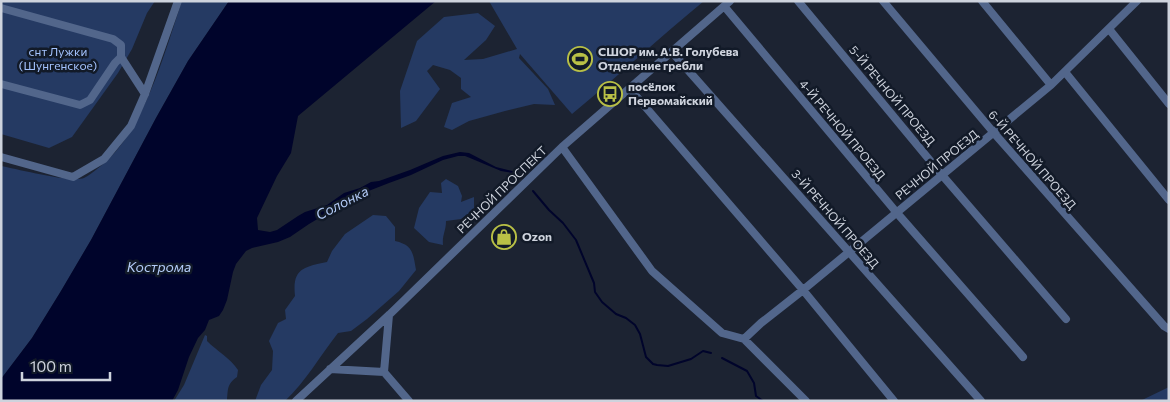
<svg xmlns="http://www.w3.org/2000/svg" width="1170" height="402" viewBox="0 0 1170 402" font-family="Commissioner,sans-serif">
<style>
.green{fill:#253a63}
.water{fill:#00042b}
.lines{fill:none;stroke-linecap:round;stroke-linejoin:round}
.stream{stroke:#00042b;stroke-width:2}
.minor{stroke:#52668b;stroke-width:8}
.labels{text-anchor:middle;stroke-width:5;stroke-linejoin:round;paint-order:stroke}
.park-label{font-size:12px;fill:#a4c3fe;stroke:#121a28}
.poi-label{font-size:12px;font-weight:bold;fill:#ced3dd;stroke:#121a28;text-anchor:start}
.street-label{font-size:12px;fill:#ced3dd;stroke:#121a28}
.water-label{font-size:14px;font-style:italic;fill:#b3cbf7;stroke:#121a28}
</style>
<rect width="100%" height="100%" fill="#1c2332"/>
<path class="green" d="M 1,1 L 155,1 L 147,13 L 132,49 L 118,73 L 72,137 L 49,148 L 1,134 Z
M 182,1 L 229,1 L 188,61 L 156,118 L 91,240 L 61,291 L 32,338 L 1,379 L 1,166 C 17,169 71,183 84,178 C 88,176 93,172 97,169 C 143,136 164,54 182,1 Z
M 489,1 L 704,1 C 659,38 617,77 572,114 L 520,54 L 519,58 L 548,89 L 555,105 L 534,104 L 505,111 L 469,121 L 452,130 L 444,127 L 452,103 L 471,97 L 461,89 L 461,78 L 450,70 L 433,65 L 427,71 L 440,89 L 416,121 L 401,128 L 400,91 L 417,41 L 444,17 L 478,13 L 495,26 L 486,40 L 464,60 L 483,59 L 517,49 Z
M 446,179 L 458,186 L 462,196 L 461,202 L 474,197 L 474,210 L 461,219 L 446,221 C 446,231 442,235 443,245 L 429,242 L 414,228 L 419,208 L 430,192 L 442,193 L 441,183 Z
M 373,215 L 386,216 L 395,227 L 395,241 C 413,245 413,253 416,270 L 399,291 L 367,319 L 351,331 L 338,333 C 320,356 306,381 285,401 L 255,401 L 261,385 L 272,370 L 273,351 L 269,341 L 278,323 L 286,319 L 285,310 L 295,296 C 292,268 304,267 327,262 L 332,251 L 345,234 Z
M 205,335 L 207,336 L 207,341 C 217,351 230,358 238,370 L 237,377 C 227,384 228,389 227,400 L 174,401 L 184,385 Z
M 1169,387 L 1169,401 L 1140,401 Z"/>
<path class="water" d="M 229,1 L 436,1 L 298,116 L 291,153 L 277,176 L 257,218 L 258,230 L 270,232 L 277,230 L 298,216 L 305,212 L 327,205 L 344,193 L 360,188 L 371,182 L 379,181 L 410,170 L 443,156 L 460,152 L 469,153 L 496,167 L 516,172 L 519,174 L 501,171 L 470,158 L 465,156 L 458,156 L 443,160 L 411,175 L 389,183 L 366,192 L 358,198 L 348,201 L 309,224 L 290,237 L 278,242 L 252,248 L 246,251 L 236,264 L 233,272 L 227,300 L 223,310 L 219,316 L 209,320 L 205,330 L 198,338 L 189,357 L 178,390 L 172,401 L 1,401 L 1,379 L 32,338 L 61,291 L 91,240 L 156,118 L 188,61 Z"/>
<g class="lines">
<path class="stream" d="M 533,191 L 549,210 L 563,223 L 576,240 L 594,283 L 595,292 L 602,302 L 616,314 L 626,318 L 635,325 L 640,334 L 646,357 L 653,364 L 657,365 L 668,366 L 691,359 L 703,351 L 711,353
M 722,358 L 747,371 L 754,383 L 756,396 L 763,401"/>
<path class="minor" d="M 798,1 L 942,175 L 1066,319
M 883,1 L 994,133 L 1164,326 L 1169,329
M 982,1 L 1051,85
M 724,6 L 897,213 L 1023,357
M 1,8 L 113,39 L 121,45 L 121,57 L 145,94
M 1109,29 L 1169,104
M 672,52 L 981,401
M 1065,72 L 1169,200
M 1,84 L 80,105 L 90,100 L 115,63 L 121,57
M 630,89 L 803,290 L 894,401
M 562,147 L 652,271 L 722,333 L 744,339 L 806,401
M 1,157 L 73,177 L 104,159 L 131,126 L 145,94 L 178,1
M 744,339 L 761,323 L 803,290 L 1051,85 L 1137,1
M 330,369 L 384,372
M 384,372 L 389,315
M 384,372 L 409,401
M 296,401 L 389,315 L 562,147 L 730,1"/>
</g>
<defs>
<symbol id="stadium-ring" viewBox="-11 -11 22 22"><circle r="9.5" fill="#121a28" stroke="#b9c046" stroke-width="1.5"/><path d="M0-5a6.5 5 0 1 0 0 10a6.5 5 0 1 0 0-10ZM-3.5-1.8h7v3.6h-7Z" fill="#b9c046"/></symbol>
<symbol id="bus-ring" viewBox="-11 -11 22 22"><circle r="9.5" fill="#121a28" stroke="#b9c046" stroke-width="1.5"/><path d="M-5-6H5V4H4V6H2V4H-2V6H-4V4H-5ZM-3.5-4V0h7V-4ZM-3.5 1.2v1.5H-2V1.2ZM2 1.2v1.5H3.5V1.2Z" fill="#b9c046"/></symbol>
<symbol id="shop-ring" viewBox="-11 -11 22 22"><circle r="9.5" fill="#121a28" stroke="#b9c046" stroke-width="1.5"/><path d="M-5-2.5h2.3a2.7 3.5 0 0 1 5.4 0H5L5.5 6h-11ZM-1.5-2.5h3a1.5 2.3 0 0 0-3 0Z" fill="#b9c046"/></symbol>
</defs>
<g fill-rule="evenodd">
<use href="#stadium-ring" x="566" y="45" width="28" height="28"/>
<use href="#bus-ring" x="596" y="80" width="28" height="28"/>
<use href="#shop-ring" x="490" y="223" width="28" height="28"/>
</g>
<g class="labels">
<g class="park-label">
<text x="58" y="56">снт Лужки<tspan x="58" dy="14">(Шунгенское)</tspan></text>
</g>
<g class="poi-label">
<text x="598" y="56">СШОР им. А.В. Голубева<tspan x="598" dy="14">Отделение гребли</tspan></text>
<text x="628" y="91">посёлок<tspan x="628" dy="14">Первомайский</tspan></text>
<text x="522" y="241">Ozon</text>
</g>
<g class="street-label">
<text transform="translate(892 96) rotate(50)" y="4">5-Й РЕЧНОЙ ПРОЕЗД</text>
<text transform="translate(842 130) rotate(50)" y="4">4-Й РЕЧНОЙ ПРОЕЗД</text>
<text transform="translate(1032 160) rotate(49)" y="4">6-Й РЕЧНОЙ ПРОЕЗД</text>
<text transform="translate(937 165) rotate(-39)" y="4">РЕЧНОЙ ПРОЕЗД</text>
<text transform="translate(502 190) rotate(-44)" y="4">РЕЧНОЙ ПРОСПЕКТ</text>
<text transform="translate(835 219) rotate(49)" y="4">3-Й РЕЧНОЙ ПРОЕЗД</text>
</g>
<g class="water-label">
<text transform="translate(342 203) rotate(-27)" y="5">Солонка</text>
<text x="159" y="272">Кострома</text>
</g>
</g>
<rect width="1170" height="402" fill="none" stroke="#ced3dd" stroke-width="5"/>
<path d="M22 372v8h88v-8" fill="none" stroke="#ced3dd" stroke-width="2.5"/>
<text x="30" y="372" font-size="15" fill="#ced3dd" stroke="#121a28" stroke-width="4" paint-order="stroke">100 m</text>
</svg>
